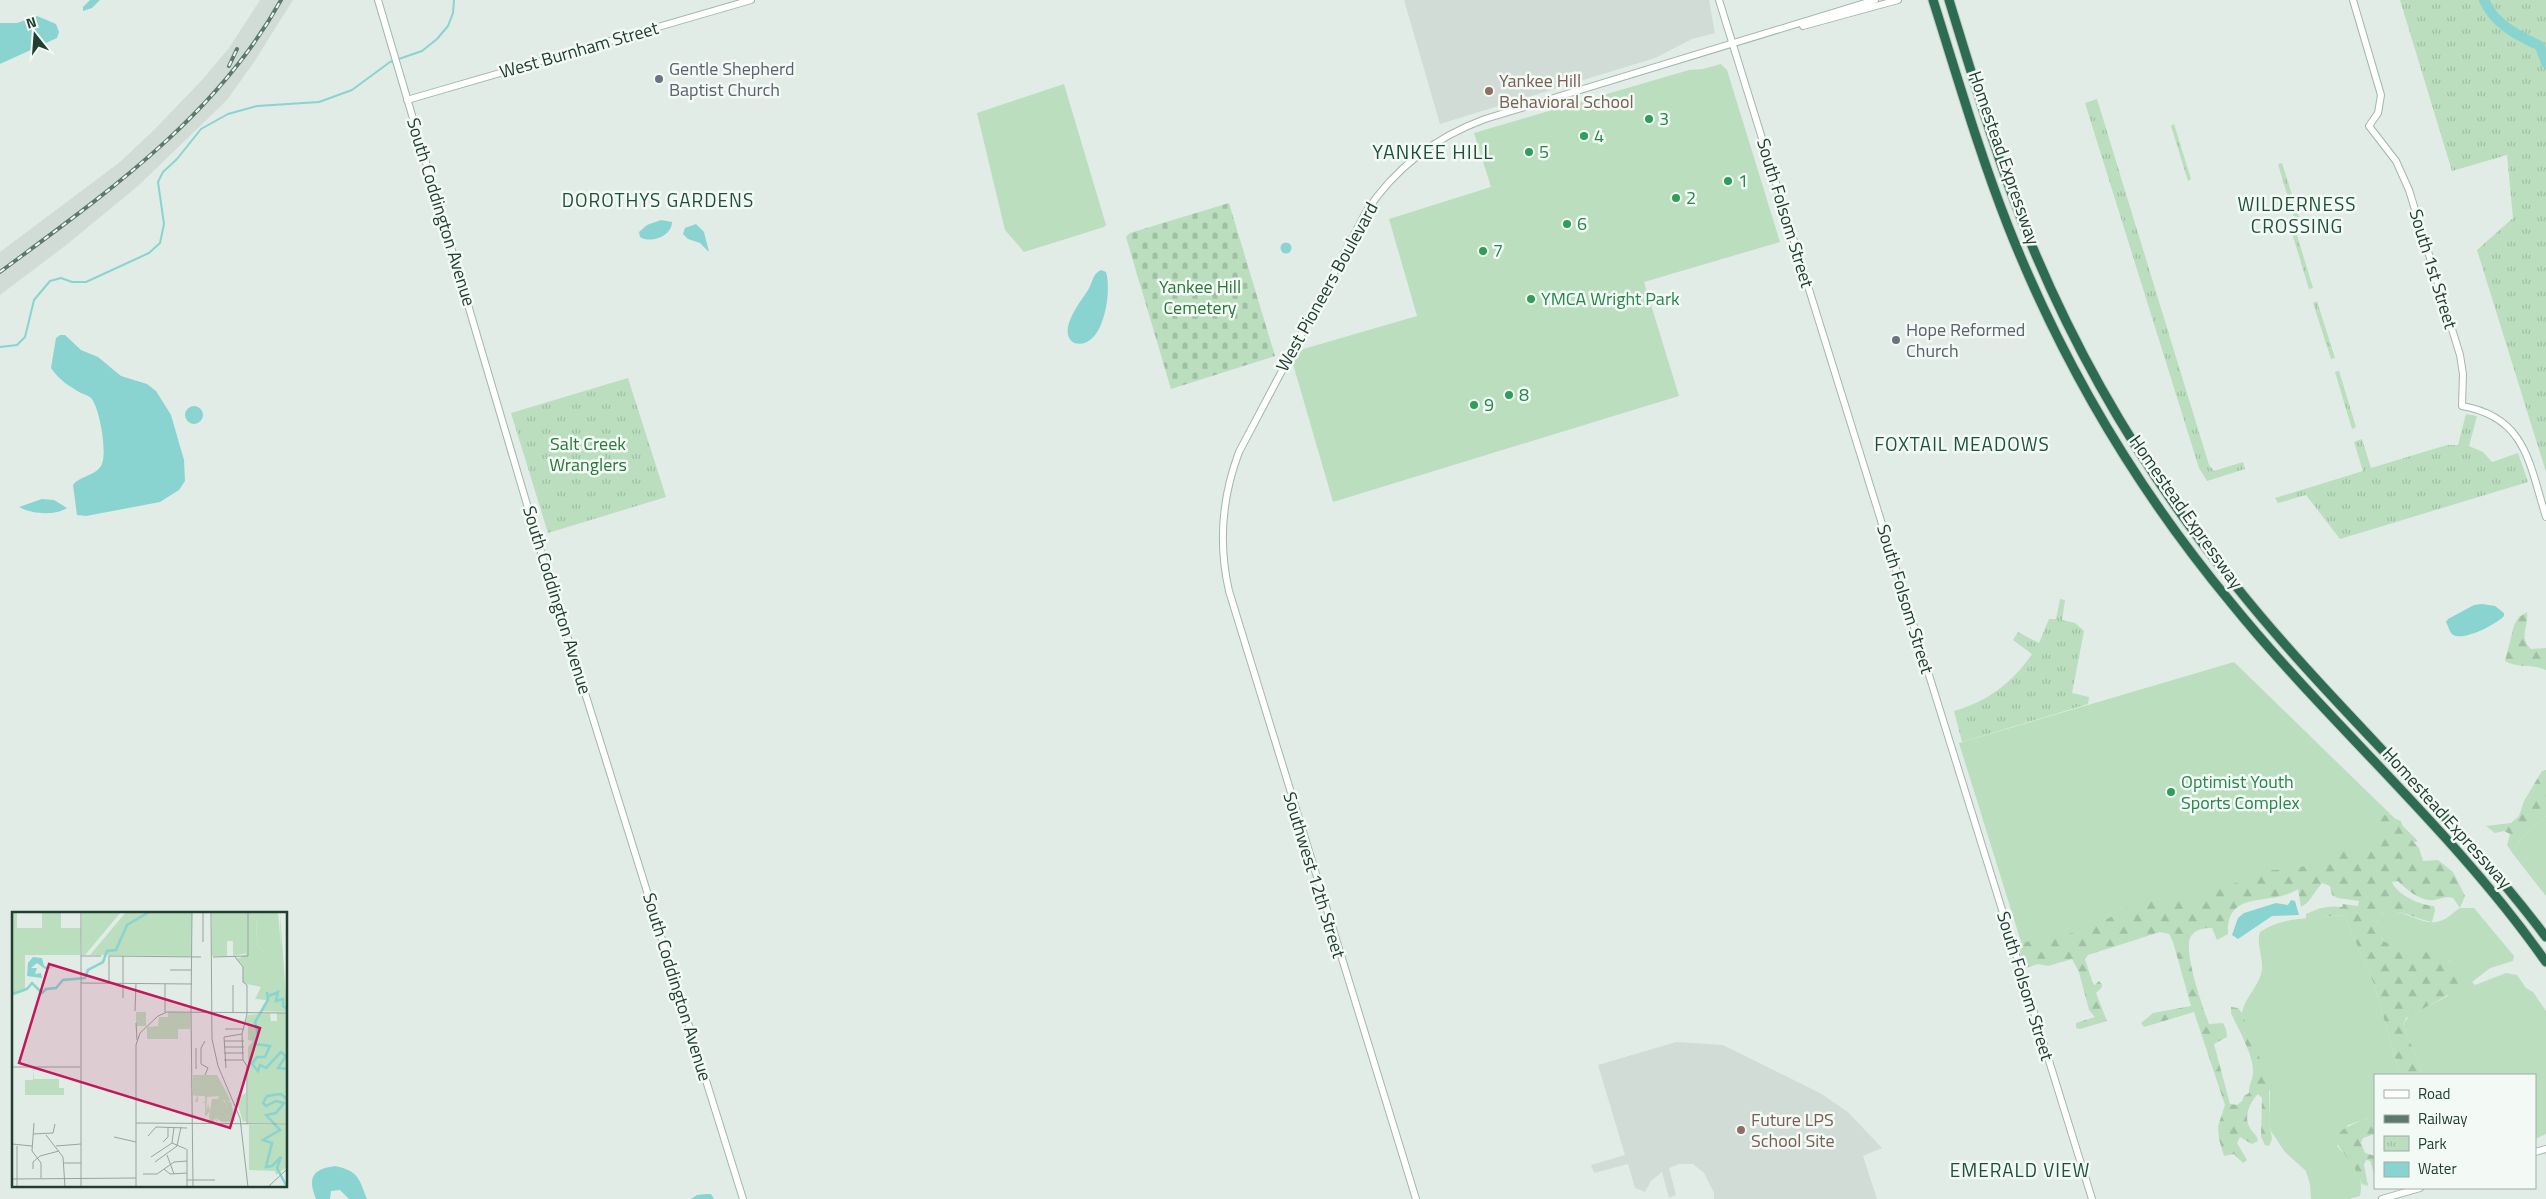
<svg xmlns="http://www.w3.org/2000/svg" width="2546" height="1199" viewBox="0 0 2546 1199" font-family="'Titillium Web',sans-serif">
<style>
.built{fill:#d0dcd5}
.grass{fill:#badebe}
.forest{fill:url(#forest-firs)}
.cemetery{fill:url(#cemetery-stones)}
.park{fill:url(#park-tufts)}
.water{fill:#89d3d1}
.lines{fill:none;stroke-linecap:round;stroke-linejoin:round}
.stream{stroke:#89d3d1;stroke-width:2}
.river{stroke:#89d3d1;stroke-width:10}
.secondary-casing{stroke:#a0b8ac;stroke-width:8}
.highway-casing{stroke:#c1c9c5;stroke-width:11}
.secondary{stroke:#fff;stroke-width:6}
.highway{stroke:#2d6b53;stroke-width:9}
.rail-casing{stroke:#5c796c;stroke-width:4}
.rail{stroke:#f3f9f5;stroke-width:2;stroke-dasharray:5.5;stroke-linecap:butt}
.worship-dot{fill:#6b7280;stroke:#f3f9f5;stroke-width:2}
.education-dot{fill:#8d6e63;stroke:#f3f9f5;stroke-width:2}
.leisure-dot{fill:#2e9e5b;stroke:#f3f9f5;stroke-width:2}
.labels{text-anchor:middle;stroke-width:5;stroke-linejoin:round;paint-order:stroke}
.street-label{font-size:18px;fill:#213e31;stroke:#f3f9f5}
.worship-label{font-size:18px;fill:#5b616d;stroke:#f3f9f5;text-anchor:start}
.education-label{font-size:18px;fill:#785e54;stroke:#f3f9f5;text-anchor:start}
.leisure-label{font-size:18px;fill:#27864d;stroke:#f3f9f5;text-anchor:start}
.park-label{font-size:18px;fill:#2b763b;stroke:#f3f9f5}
.neighbourhood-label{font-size:19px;letter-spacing:1px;fill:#1d513b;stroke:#f3f9f5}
.quarter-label{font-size:20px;letter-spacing:1px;fill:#1d513b;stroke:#f3f9f5}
.inset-river{fill:none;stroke:#89d3d1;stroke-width:2.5}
.inset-road{fill:none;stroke:#95a69e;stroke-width:1}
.view{fill:#c2185b;fill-opacity:0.15;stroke:#c2185b;stroke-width:2.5}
.inset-edge{fill:none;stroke:#213e31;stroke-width:2.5}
</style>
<defs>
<pattern id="forest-firs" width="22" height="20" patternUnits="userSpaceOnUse" patternTransform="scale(1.25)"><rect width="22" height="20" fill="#badebe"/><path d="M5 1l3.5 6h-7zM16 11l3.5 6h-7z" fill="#a0c0a4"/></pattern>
<pattern id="cemetery-stones" width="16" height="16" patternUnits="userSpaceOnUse" patternTransform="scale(1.25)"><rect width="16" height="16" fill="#badebe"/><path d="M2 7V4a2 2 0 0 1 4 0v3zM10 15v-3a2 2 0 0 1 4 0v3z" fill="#a0c0a4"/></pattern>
<pattern id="park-tufts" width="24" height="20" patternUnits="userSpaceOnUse" patternTransform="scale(1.25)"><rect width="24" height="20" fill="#badebe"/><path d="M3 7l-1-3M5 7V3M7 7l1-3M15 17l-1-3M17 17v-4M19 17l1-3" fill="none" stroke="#a0c0a4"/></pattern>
</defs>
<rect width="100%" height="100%" fill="#e2ece6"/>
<path class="built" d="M 260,0 L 293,0 L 254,62 L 227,100 L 138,186 L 65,246 L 0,295 L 0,252 L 120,162 L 155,129 L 202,80 L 229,48 Z
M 1404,0 L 1709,0 L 1715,33 L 1692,39 L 1655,58 L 1440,124 Z
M 1676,1042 L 1723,1045 L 1820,1093 L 1848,1112 L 1882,1148 L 1863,1156 L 1877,1199 L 1714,1199 L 1714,1193 L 1704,1173 L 1693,1164 L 1679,1164 L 1669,1168 L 1676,1195 L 1669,1198 L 1662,1172 L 1651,1181 L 1645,1192 L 1635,1188 L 1628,1164 L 1594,1173 L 1591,1165 L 1625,1155 L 1598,1065 Z"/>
<path class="grass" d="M 1721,64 L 1727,70 L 1780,242 L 1644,282 L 1679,396 L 1333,502 L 1293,364 L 1300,350 L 1417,316 L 1389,219 L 1491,187 L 1474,133 L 1689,70 L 1703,69 Z
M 1064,84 L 1106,225 L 1104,227 L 1024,252 L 1005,230 L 977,113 Z
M 2234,662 L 2418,841 L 2027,961 L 1959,743 Z
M 2546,816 L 2546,896 L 2513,854 L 2518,842 Z
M 2460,908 L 2474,908 L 2514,956 L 2513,961 L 2490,968 L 2472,982 L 2475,985 L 2506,973 L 2517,975 L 2526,988 L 2533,992 L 2546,1011 L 2546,1134 L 2535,1139 L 2535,1075 L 2423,1075 L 2403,1024 L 2410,1015 L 2448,996 L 2450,961 L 2431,953 L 2385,942 C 2379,936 2376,924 2378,916 C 2400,901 2418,928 2440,921 C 2448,919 2453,912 2460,908 Z
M 2341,915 L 2345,917 L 2374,984 L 2400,1075 L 2375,1075 L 2375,1116 L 2348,1125 L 2337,1146 C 2351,1163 2365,1172 2360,1196 L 2349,1199 L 2311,1199 L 2310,1184 L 2306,1171 L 2285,1152 L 2271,1131 L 2269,1120 L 2270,1092 L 2242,1013 C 2245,996 2261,985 2262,968 C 2263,956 2256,944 2260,932 C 2285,915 2312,920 2341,915 Z"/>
<path class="forest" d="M 2527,612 C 2529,627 2518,636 2531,649 L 2546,648 L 2546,670 C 2533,664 2516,668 2505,661 L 2514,625 L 2519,617 Z
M 2546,770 L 2546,816 L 2518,842 L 2513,854 L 2507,845 L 2510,834 L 2504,831 L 2495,833 L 2486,826 L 2511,823 L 2519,816 L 2524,801 L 2542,771 Z
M 2380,813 L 2401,821 L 2404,832 L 2419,848 L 2423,861 L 2438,860 L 2453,872 L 2465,896 L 2460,908 L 2453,898 C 2443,896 2443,899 2434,900 C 2421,902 2406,889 2398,881 L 2392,882 C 2397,895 2420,905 2434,906 L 2435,910 L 2432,922 C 2413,919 2401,907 2381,914 L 2377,922 L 2382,939 L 2385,942 C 2410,948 2449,949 2461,975 L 2457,990 L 2406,1018 L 2403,1024 L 2423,1075 L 2400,1075 L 2374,984 L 2345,917 L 2341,915 L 2306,919 L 2306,914 C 2318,908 2329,905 2342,907 L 2343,904 L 2358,906 L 2359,901 L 2338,898 L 2332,895 L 2330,886 L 2322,883 L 2307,903 L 2301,907 L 2298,889 C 2271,907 2226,888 2228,934 L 2217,940 L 2212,928 C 2204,928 2196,929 2191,936 C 2182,949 2203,1008 2209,1024 L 2223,1023 L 2226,1029 L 2227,1037 L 2214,1044 L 2230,1104 L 2237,1105 L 2242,1101 L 2244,1096 L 2249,1093 C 2249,1084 2252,1081 2253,1074 C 2255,1058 2238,1028 2231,1013 L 2231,1007 L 2238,1008 L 2242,1013 L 2269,1082 L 2269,1120 L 2272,1139 L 2269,1146 L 2265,1145 L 2261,1137 L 2262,1098 L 2258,1094 C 2250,1102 2243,1117 2250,1128 C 2253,1134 2257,1134 2258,1141 L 2252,1144 L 2240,1137 L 2237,1143 L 2247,1160 L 2243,1163 L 2234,1154 L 2224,1156 L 2219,1139 L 2218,1126 L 2225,1105 L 2194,1012 L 2144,1027 L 2141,1023 L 2153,1013 L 2191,1006 L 2173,942 L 2169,934 L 2160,932 L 2088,955 L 2085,959 L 2093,984 L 2095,985 L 2099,981 L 2102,984 L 2102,987 L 2096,993 L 2107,1021 L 2080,1029 L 2076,1028 L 2076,1023 L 2095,1017 L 2089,1010 L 2079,972 L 2072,959 L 2048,966 L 2038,964 L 2026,968 L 2020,952 L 2020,945 C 2028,940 2035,940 2044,941 L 2046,944 L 2051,939 L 2075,932 L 2088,924 L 2105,920 L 2136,904 L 2138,897 L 2145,896 L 2158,902 L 2194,899 L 2210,890 L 2240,882 L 2255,872 L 2297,868 L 2325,861 L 2347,848 L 2360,851 L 2382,845 L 2375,814 Z
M 2375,1116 L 2375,1134 L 2363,1138 L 2361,1143 L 2365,1153 L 2375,1156 L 2375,1177 L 2370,1161 L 2366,1160 L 2364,1165 L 2368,1186 L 2362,1184 C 2349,1144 2305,1139 2375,1116 Z"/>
<path class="cemetery" d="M 1229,203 L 1275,356 L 1171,389 L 1126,237 L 1130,233 Z"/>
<path class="park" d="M 2400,0 L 2546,0 L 2546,472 L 2477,250 L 2513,218 L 2507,155 L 2452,171 Z
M 2097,99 L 2209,465 L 2214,471 L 2243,462 L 2245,469 L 2207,481 L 2199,468 L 2085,103 Z
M 2174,124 L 2191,179 L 2188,181 L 2171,126 Z
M 2282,163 L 2299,217 L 2294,218 L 2278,164 Z
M 2296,232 L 2313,288 L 2309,289 L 2292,233 Z
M 2317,301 L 2335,358 L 2331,359 L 2313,303 Z
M 2339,371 L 2356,427 L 2352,429 L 2335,372 Z
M 628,378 L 666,497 L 548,533 L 511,413 Z
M 2466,414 L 2477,416 L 2469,446 L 2483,452 L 2492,462 L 2518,453 L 2528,482 L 2340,539 L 2306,495 L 2278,503 L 2275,498 L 2363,471 L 2354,442 L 2362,439 L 2371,468 L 2447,445 L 2458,445 Z
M 2060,599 L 2065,600 L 2062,620 L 2075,623 L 2084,631 L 2072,693 L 2089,697 L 2088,704 L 1962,742 L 1954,711 C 1987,702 2013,682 2032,654 L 2013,640 L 2018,632 L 2039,643 L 2049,619 L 2056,619 Z"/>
<path class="water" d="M 90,0 L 100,0 L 92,8 L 83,11 L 83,7 Z
M 37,16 L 56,24 L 59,32 L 57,38 L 0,64 L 0,23 L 17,23 Z
M 661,220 L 672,222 C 672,236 651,244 640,237 L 639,232 L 647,225 Z
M 696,224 L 704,232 L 709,252 L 700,243 L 688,239 L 683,234 L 685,228 Z
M1280.5 248a5.5 5.5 0 1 1 11 0a5.5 5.5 0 1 1-11 0Z
M 1101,270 L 1106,272 C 1112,291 1104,351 1074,343 C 1056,332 1081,301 1088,290 C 1093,282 1092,274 1101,270 Z
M 60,335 L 65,335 L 81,350 L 98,357 L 121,376 L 147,384 L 156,391 L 171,415 L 184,460 L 185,481 L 179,490 L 160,502 L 86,516 L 77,515 L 73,485 C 79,476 95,476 101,466 C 108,456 100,408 91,398 C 89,396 84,394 81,393 C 69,386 59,380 51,368 L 56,338 Z
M185 415a9 9 0 1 1 18 0a9 9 0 1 1-18 0Z
M 42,499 L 54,500 L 67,508 C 55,516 31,514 19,507 Z
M 2482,604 L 2495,606 L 2504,613 L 2504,616 C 2497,624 2461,643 2452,634 C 2449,631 2448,625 2446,622 L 2448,619 L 2474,605 Z
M 2291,900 L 2295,901 L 2299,915 L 2272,916 L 2238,939 L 2232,935 L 2238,918 L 2244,913 L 2276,903 L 2288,905 Z
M 335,1166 C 359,1171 359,1179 367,1199 L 349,1199 L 340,1190 L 331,1191 L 330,1199 L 316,1199 C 307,1177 313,1169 335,1166 Z
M 706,1194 L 711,1194 L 714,1199 L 691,1199 L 697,1195 Z"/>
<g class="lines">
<path class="stream" d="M 0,347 L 17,345 L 25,337 L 34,300 L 50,281 L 61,278 L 72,282 L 86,282 L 149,253 L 160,243 L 164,224 L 158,182 L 163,172 L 177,159 L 201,129 L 228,114 L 257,106 L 319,102 L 352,90 L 390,62 L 422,51 L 437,39 L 448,26 L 453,13 L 454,0"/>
<path class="river" d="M 2484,0 C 2494,24 2517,35 2540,46 L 2546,63"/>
<defs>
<path id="secondary" d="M 378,0 L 541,552 L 743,1199
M 1719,0 L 2092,1199
M 2353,0 L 2381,95 L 2378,113 L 2369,126 L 2396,161 L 2409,190 L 2460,355 L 2463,374 L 2462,406 C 2526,417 2529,463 2546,517
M 1803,26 L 1898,0
M 407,100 L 751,0
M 2535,1152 L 2546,1149
M 1416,1199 L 1229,591 C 1218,543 1222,497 1239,452 L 1366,212 C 1395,168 1436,137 1485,119 L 1875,0
M 2382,1199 L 2420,1188"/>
<path id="highway" d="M 1933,0 C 1957,76 1979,152 2008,226 C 2062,363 2138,491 2232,604 C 2332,727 2454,831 2546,962
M 1949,0 C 1974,81 1998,163 2030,241 C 2081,365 2151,481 2235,585 C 2333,708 2451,811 2546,937"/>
</defs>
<use href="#secondary" class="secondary-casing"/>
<use href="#highway" class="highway-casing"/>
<use href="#secondary" class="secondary"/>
<use href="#highway" class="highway"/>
<defs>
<path id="rail" d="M 229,66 L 237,49
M 0,272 C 105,194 216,117 281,0"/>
</defs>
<use href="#rail" class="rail-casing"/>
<use href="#rail" class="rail"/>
</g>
<g class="worship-dot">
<circle cx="659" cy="79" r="5"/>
<circle cx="1896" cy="340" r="5"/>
</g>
<g class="education-dot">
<circle cx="1489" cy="91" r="5"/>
<circle cx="1741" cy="1130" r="5"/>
</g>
<g class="leisure-dot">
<circle cx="1649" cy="119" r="5"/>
<circle cx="1584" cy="136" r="5"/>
<circle cx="1529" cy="152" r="5"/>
<circle cx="1728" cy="181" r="5"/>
<circle cx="1676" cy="198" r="5"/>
<circle cx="1567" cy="224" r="5"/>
<circle cx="1483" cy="251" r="5"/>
<circle cx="1531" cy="299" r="5"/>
<circle cx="1509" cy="395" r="5"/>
<circle cx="1474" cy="405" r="5"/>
<circle cx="2171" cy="792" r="5"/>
</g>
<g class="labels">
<g class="street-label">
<text transform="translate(579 50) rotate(-16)" y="6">West Burnham Street</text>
<text transform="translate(2004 158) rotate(71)" y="6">Homestead Expressway</text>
<text transform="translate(441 212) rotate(73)" y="6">South Coddington Avenue</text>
<text transform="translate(1785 213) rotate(73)" y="6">South Folsom Street</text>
<text transform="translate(2433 269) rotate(73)" y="6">South 1st Street</text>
<text transform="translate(1327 287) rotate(-61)" y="6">West Pioneers Boulevard</text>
<text transform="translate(2186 512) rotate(55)" y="6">Homestead Expressway</text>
<text transform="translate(1905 599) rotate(73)" y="6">South Folsom Street</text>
<text transform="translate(557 600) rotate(73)" y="6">South Coddington Avenue</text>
<text transform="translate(2447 818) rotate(48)" y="6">Homestead Expressway</text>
<text transform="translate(1314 875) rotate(73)" y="6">Southwest 12th Street</text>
<text transform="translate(2025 986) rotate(73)" y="6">South Folsom Street</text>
<text transform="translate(677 987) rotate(73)" y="6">South Coddington Avenue</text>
</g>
<g class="worship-label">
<text x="669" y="75">Gentle Shepherd<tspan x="669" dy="21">Baptist Church</tspan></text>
<text x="1906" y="336">Hope Reformed<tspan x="1906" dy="21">Church</tspan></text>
</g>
<g class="education-label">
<text x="1499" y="87">Yankee Hill<tspan x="1499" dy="21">Behavioral School</tspan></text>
<text x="1751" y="1126">Future LPS<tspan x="1751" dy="21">School Site</tspan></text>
</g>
<g class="leisure-label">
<text x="1659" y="125">3</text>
<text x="1594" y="142">4</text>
<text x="1539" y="158">5</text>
<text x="1738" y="187">1</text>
<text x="1686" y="204">2</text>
<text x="1577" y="230">6</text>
<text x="1493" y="257">7</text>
<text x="1541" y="305">YMCA Wright Park</text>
<text x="1519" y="401">8</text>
<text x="1484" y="411">9</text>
<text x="2181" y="788">Optimist Youth<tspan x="2181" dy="21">Sports Complex</tspan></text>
</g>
<g class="park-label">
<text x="1200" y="293">Yankee Hill<tspan x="1200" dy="21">Cemetery</tspan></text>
<text x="588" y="450">Salt Creek<tspan x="588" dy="21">Wranglers</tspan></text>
</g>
<g class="neighbourhood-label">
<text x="658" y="207">DOROTHYS GARDENS</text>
<text x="2297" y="211">WILDERNESS<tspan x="2297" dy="22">CROSSING</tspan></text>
<text x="1962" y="451">FOXTAIL MEADOWS</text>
<text x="2020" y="1177">EMERALD VIEW</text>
</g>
<g class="quarter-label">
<text x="1433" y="159">YANKEE HILL</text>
</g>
</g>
<g transform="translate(12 912)">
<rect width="275" height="275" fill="#e2ece6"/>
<path d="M 266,0 L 270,45 L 251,40 L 245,32 L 244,1 ZM 156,100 L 178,101 L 178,117 L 166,117 L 166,127 L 135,127 L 135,115 L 146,114 L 147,105 L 156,105 ZM 181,163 L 205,163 L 216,183 L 181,183 ZM 234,181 L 234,209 L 231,210 L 224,186 ZM 200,187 L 208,187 L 209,193 L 209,204 L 202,206 L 202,211 L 198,210 L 197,204 ZM 212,188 L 219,190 L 223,209 L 210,210 L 210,198 L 216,195 Z" fill="#badebe"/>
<path d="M 213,179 L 219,189 L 211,188 L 216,195 L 210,198 L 210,210 L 204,206 L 206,211 L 202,206 L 209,204 L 208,187 L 205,186 L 208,184 L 195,185 L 194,200 L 196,192 L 198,199 L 193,205 L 193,191 L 189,191 L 193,190 L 193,184 L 186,184 L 186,190 L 183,190 L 185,184 L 180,183 L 192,180 L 212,182 Z" fill="#badebe"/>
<path d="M 124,100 L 134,100 L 134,114 L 124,114 Z" fill="#badebe"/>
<path d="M 1,0 L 5,0 L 5,16 L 30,16 L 30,0 L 49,0 L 49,16 L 69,16 L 68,43 L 13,43 L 13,79 L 0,84 ZM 109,0 L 73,43 L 70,43 L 70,1 ZM 114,0 L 180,0 L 179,44 L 78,43 ZM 200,0 L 244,0 L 245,32 L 251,40 L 269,44 L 268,0 L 275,100 L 248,99 L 254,88 L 243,87 L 249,75 L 231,71 L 231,54 L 224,46 L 228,46 L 236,41 L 221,44 L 221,29 L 215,29 L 215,44 L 200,44 ZM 258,101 L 259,109 L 265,109 L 265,101 L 275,101 L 275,211 L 236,211 L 236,135 L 241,129 L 236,128 L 236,111 L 233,110 L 236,103 ZM 21,155 L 22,167 L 47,167 L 47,176 L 52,176 L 52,183 L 13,183 L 13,168 L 21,168 ZM 237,213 L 275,213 L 275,255 L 264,263 L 263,259 L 237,258 Z" fill="#badebe"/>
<path d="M 21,45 L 30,46 L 32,54 L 41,56 L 33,57 L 25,51 L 19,56 L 25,56 L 23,62 L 29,61 L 30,66 L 15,64 L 16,51 Z" fill="#89d3d1"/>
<path class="inset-river" d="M 255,80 L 256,88 L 243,110 L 246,123 L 243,132 L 258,134 L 253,145 L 245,145 L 240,152 L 246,159 L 248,153 L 254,156 L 269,140 L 274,144 L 266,156 L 275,157M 0,82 L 15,77 L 20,71 L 30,81 L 34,77 L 44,76 L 51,68 L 73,66 L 76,58 L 91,50 L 95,39 L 104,38 L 115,13 L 137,0M 257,84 L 266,80 L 264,89 L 271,87 L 271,94 L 275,97M 275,275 L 265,256 L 269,245 L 260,254 L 254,255 L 260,231 L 251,228 L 268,218 L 254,203 L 264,201 L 272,191 L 264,189 L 254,194 L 251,191 L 255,184 L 261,183 L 269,182 L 275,187"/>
<path class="inset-road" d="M 199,0 L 200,127 L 206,154 L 228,206 L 236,275M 191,30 L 191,0M 69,44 L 89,44M 201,45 L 236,44 L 236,0M 223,45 L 231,55 L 231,70 L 235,73 L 235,102 L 230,122 L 231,148 L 235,154 L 235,212M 158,58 L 179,58M 69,71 L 180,72M 97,71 L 97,44 L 189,45M 153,72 L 153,100M 111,86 L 111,44M 123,99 L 124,71M 179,100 L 181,275M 179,100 L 180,0M 221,100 L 221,73M 124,111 L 125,128M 213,117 L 232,117M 212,129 L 232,129M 212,135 L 232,135M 212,141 L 232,141M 212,148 L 231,148M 189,152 L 189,136 L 193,129M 189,152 L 196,156 L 193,163M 0,155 L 68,155M 214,156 L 212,125 L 230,122M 184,157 L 184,136M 22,211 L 20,239 L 29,251 L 29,266M 124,211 L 275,212M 21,222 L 41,221 L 43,212M 34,223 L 51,245 L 53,275M 136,224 L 144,215 L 175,216M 102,225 L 124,230M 151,230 L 156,225 L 156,215M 160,231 L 174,237M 0,232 L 20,234M 5,234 L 5,275M 44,234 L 69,232M 175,237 L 175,275M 155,243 L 162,262M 139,245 L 160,231 L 162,215M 143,250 L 165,234 L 169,215M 52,251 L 69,251M 21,257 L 21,250 L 28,244 L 47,239M 152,257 L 158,262 L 175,261M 131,262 L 145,262 L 162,250 L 175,249M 0,267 L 124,266M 175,268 L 203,268M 69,275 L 69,0M 124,275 L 124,133 L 128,121 L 146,104 L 155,100 L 275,101M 256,275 L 275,257"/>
<path class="view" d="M 37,52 L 248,116 L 218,216 L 7,151 Z"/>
<rect width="275" height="275" class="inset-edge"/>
</g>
<rect x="2374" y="1074" width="162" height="115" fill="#f3f9f5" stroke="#9faea7"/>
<rect x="2384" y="1090" width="25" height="8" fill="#ffffff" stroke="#9faea7"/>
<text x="2418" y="1099" font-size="15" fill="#213e31">Road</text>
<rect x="2384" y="1115" width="25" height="8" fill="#5c796c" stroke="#9faea7"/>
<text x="2418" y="1124" font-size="15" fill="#213e31">Railway</text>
<rect x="2384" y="1136" width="25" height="15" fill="url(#park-tufts)" stroke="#9faea7"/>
<text x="2418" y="1149" font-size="15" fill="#213e31">Park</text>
<rect x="2384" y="1162" width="25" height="15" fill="#89d3d1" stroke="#9faea7"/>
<text x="2418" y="1174" font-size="15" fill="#213e31">Water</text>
<g transform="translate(35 35) rotate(343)" stroke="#f3f9f5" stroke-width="4" paint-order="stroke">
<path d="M0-4L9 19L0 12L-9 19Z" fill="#213e31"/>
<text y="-8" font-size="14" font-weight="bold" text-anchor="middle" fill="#213e31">N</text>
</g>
</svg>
